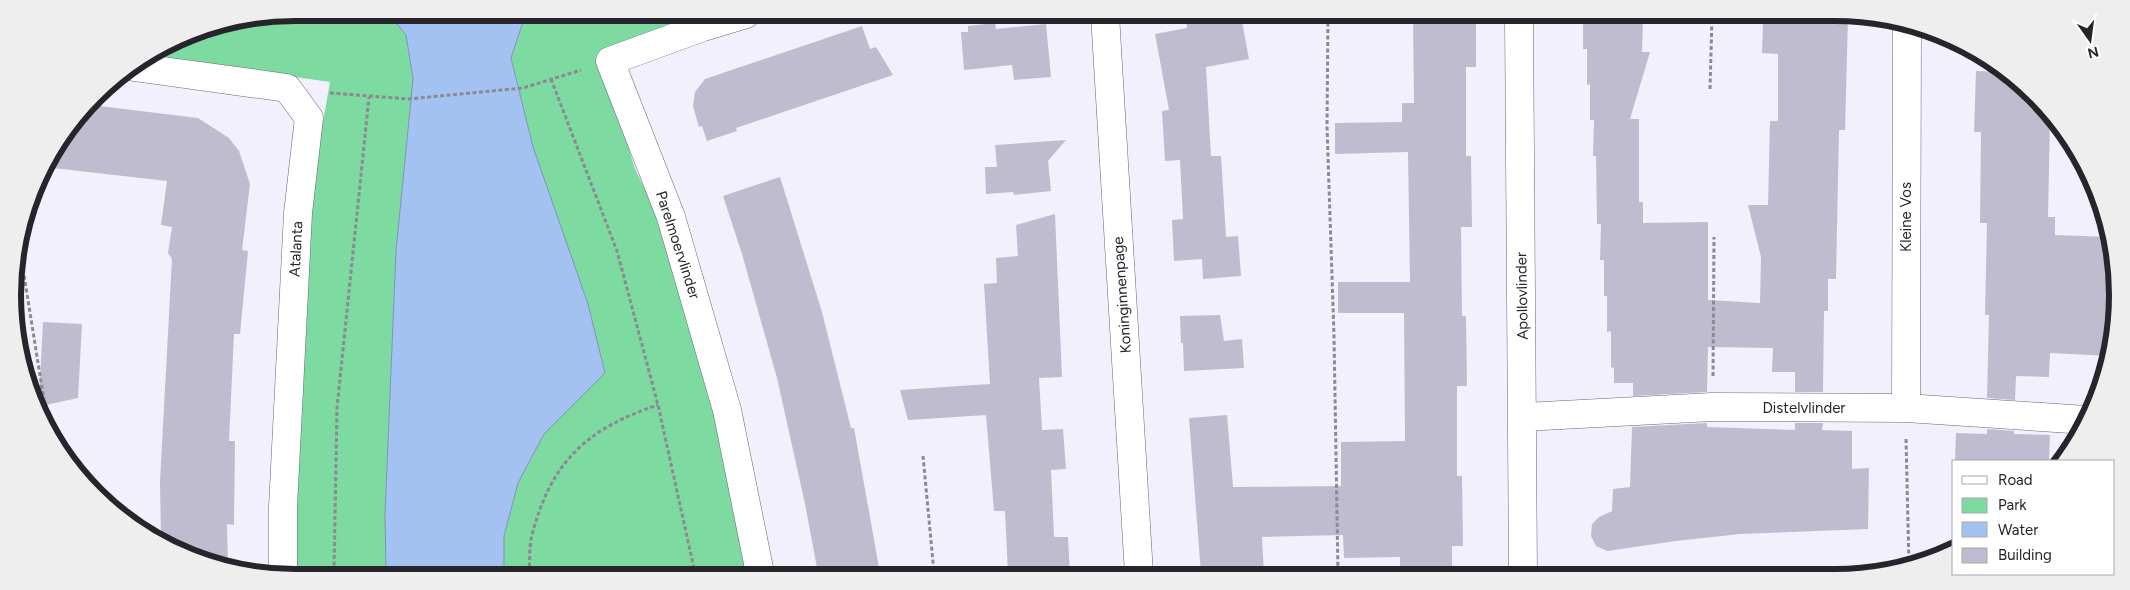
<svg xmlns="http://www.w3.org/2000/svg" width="2130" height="590" viewBox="0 0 2130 590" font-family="Figtree,sans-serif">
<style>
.green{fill:#7ddaa1}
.water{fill:#a3c2f2;stroke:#7e93b7}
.building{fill:#bfbccf}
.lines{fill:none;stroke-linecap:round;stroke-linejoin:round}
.minor-casing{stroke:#686676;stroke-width:29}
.path{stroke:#8b8a93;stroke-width:3;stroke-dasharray:4 2.5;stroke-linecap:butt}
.minor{stroke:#fff;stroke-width:28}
.labels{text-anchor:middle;stroke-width:5;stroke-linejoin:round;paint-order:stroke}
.street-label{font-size:15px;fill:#26252c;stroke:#fff}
.rim{fill:none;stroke:#26252c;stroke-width:6}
</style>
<rect width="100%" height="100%" fill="#f2f0fc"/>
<path class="green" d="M 295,13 L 388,13 L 406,35 L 413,79 L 396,251 L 385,514 L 386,572 L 286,572 L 289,459 L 315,167 L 330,82 L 151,56 L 187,34 Z
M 526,13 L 698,14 L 683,18 L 635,41 L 616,107 L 635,169 L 669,239 L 755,573 L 504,573 L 504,536 L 518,483 L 544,434 L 605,373 L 588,304 L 533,147 L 511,58 Z"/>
<path class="water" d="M 388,13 L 526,13 L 511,58 L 533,147 L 588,304 L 605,373 L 544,434 L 518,483 L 504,536 L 504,573 L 386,572 L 385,514 L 396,251 L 413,79 L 406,35 Z"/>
<path class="building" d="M 1185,16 L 1241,16 L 1249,59 L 1206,67 L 1211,156 L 1221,156 L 1226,237 L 1238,236 L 1241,276 L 1203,279 L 1202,259 L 1174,261 L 1172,220 L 1183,219 L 1180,160 L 1165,161 L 1162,111 L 1169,110 L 1155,34 L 1187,28 Z
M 1413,16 L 1476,16 L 1476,67 L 1466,67 L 1466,156 L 1471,156 L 1472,227 L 1461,227 L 1462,316 L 1466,316 L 1467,386 L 1457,386 L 1457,476 L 1462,476 L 1463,546 L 1452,546 L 1452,574 L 1400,574 L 1400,557 L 1344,558 L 1343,535 L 1262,537 L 1264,574 L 1201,574 L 1189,418 L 1227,415 L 1233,487 L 1341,486 L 1341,442 L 1405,441 L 1404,313 L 1338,313 L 1338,282 L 1410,282 L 1408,152 L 1335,154 L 1335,123 L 1402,122 L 1402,103 L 1414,103 Z
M 1583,17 L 1643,17 L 1642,52 L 1650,52 L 1630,119 L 1639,119 L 1639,202 L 1643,202 L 1643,223 L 1708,222 L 1708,300 L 1760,303 L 1761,257 L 1748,205 L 1768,205 L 1770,121 L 1778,121 L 1778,54 L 1762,53 L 1763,23 L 1792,24 L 1793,18 L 1848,18 L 1845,130 L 1839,130 L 1836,279 L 1828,279 L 1828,311 L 1824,311 L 1823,392 L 1795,392 L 1795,372 L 1772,372 L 1773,348 L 1708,347 L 1707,392 L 1633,396 L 1633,383 L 1614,383 L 1614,368 L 1611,367 L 1611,331 L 1607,332 L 1607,296 L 1604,296 L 1604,260 L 1600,260 L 1601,224 L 1597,224 L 1596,156 L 1593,156 L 1594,120 L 1590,120 L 1590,84 L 1587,85 L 1587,49 L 1583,49 Z
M 995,23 L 996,29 L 1046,24 L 1051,77 L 1014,80 L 1012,65 L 964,70 L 961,32 L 968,32 L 968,26 Z
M 862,26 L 870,49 L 876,47 L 893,75 L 736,128 L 737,131 L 707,141 L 702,126 L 699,127 L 693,106 L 695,92 L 705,79 Z
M 1976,71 L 2004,72 L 2050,118 L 2048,217 L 2055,217 L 2055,235 L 2111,237 L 2112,240 L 2112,350 L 2110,356 L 2050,353 L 2049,377 L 2016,376 L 2015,400 L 1987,398 L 1989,315 L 1985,315 L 1987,223 L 1980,223 L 1981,132 L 1974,132 Z
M 91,105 L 198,118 L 229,138 L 239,151 L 250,184 L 242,250 L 248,251 L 240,334 L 234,334 L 229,441 L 235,441 L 234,525 L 227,524 L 228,567 L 161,539 L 160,481 L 172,259 L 168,253 L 172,227 L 161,225 L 167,181 L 44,167 Z
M 1066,140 L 1048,161 L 1051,191 L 1014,195 L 1013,192 L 986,194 L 985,167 L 997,167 L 995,145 Z
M 780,177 L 822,312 L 851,428 L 854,428 L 880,573 L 818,573 L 805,504 L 777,378 L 742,254 L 723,196 Z
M 1055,214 L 1062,377 L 1039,378 L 1042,430 L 1063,429 L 1066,469 L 1051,470 L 1054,537 L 1068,537 L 1070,574 L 1008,574 L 1005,511 L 994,511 L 986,415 L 908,420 L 900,390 L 990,384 L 984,284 L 997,283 L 996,258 L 1018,256 L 1016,225 Z
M 1220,315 L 1224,341 L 1242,339 L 1244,368 L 1184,371 L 1183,343 L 1181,343 L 1180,316 Z
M 43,322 L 82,324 L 78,398 L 41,406 L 39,403 Z
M 1707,423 L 1707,427 L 1795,430 L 1795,423 L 1823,423 L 1822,430 L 1852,431 L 1852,469 L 1869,468 L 1868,529 L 1740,534 L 1676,541 L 1607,551 L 1596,546 L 1591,536 L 1592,524 L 1599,517 L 1612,511 L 1613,489 L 1630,487 L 1632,427 Z
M 1987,429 L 2014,431 L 2014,434 L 2050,435 L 2049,461 L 1955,461 L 1956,433 L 1987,434 Z"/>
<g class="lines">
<defs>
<path id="minor" d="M 746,14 L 703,27 L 610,61 L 671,217 L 727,410 L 760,573
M 1105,15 L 1139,574
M 1519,17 L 1523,574
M 134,67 L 287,88 L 309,118 L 298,213 L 283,507 L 283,572
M 1906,408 L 1907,25
M 1523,417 L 1712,407 L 1906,408 L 2086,420"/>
</defs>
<use href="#minor" class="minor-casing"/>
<path class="path" d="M 1328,16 L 1327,126 L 1334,336 L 1338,574
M 551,79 L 617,251 L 658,405 L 695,573
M 1710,89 L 1712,17
M 330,93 L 408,99 L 523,88 L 581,70
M 20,250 L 47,419
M 1713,376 L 1714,237
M 1906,439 L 1909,565
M 923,456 L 934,573
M 334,572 L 337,408 L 369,97
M 529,573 C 530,560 529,547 532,535 C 551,461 588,428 658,405"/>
<use href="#minor" class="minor"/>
</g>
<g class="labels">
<g class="street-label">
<text transform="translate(1906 217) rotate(-90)" y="5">Kleine Vos</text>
<text transform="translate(678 245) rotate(72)" y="5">Parelmoervlinder</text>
<text transform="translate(296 249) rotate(-87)" y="5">Atalanta</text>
<text transform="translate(1122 295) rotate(-94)" y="5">Koninginnenpage</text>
<text transform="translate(1522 296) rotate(-91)" y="5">Apollovlinder</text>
<text x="1804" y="413">Distelvlinder</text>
</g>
</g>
<path d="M0 0H2130V590H0ZM295 21H1835A274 274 0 0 1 2109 295V295A274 274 0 0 1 1835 569H295A274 274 0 0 1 21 295V295A274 274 0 0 1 295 21Z" fill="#eee" fill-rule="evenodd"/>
<path class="rim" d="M295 21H1835A274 274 0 0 1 2109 295V295A274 274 0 0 1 1835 569H295A274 274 0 0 1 21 295V295A274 274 0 0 1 295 21Z"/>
<rect x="1952" y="460" width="162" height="115" fill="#ffffff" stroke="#a8a8ab"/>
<rect x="1962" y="476" width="25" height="8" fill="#ffffff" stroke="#a8a8ab"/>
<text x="1998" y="485" font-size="15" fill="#26252c">Road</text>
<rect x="1962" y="498" width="25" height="15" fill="#7ddaa1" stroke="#a8a8ab"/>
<text x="1998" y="510" font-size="15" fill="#26252c">Park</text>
<rect x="1962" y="522" width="25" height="15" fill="#a3c2f2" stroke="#a8a8ab"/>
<text x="1998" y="535" font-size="15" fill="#26252c">Water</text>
<rect x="1962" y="548" width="25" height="15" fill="#bfbccf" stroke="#a8a8ab"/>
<text x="1998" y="560" font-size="15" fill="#26252c">Building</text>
<g transform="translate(2090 40) rotate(166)" stroke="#ffffff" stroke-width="4" paint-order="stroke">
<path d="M0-4L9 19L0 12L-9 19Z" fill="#26252c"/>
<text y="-8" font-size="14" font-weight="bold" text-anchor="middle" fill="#26252c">N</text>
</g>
</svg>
